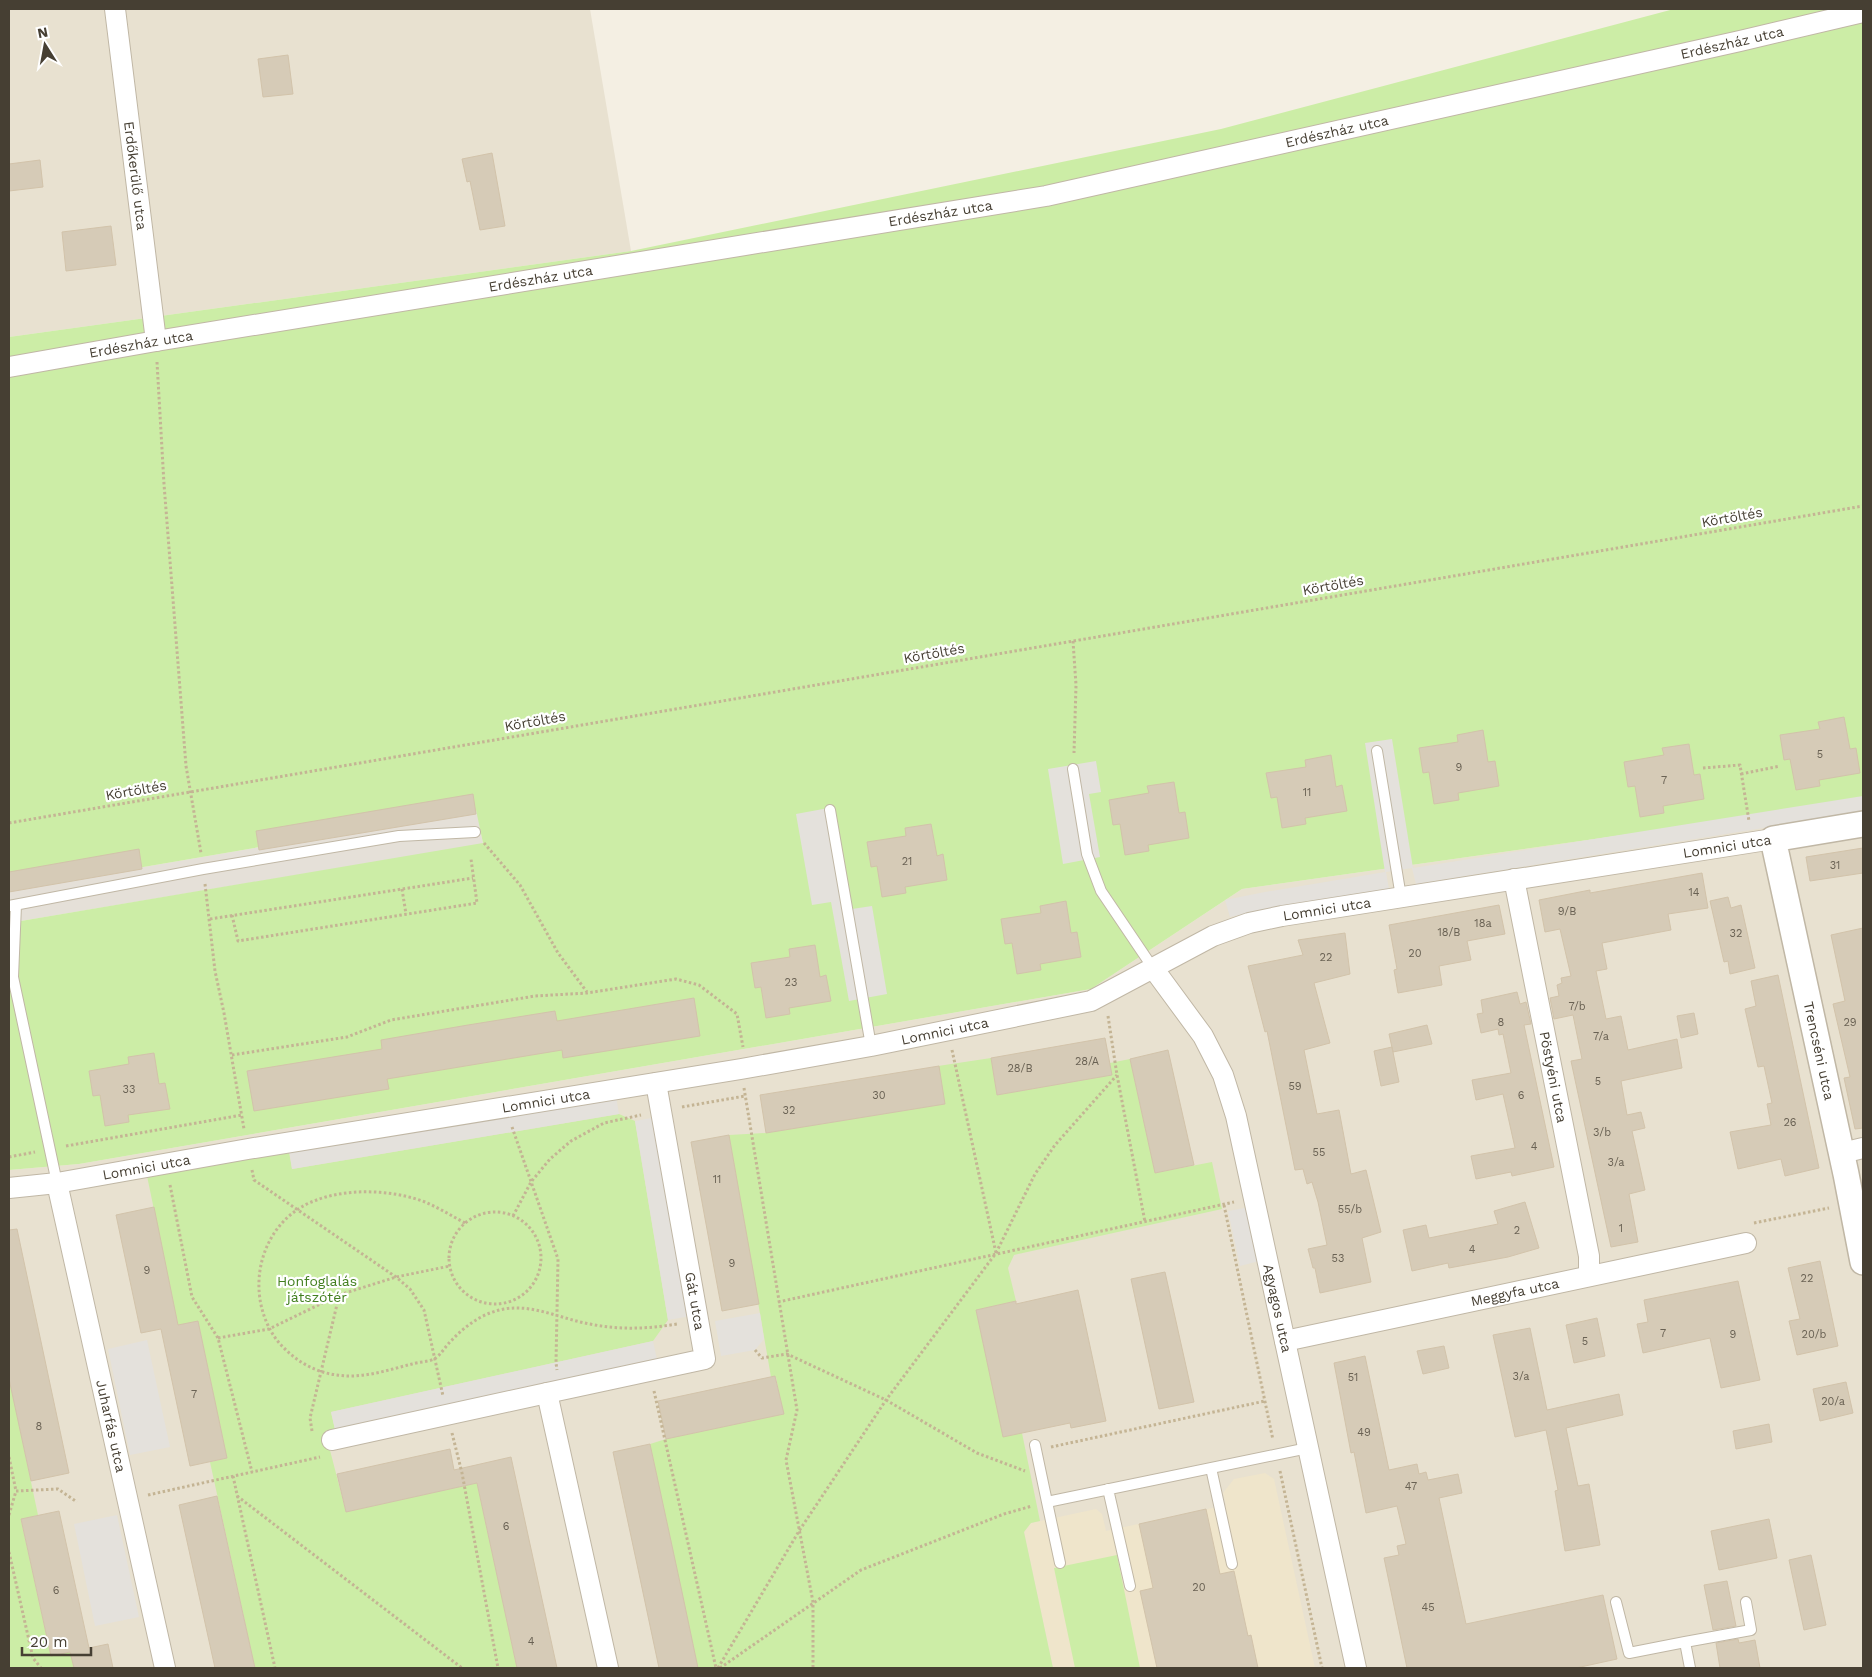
<svg xmlns="http://www.w3.org/2000/svg" width="1872" height="1677" viewBox="0 0 1872 1677" font-family="'Work Sans',sans-serif">
<style>
.residential{fill:#e8e1d0}
.industrial{fill:#e5e0d8}
.education{fill:#efe5cb}
.green{fill:#cceda6}
.parking{fill:#e4e1dc}
.building{fill:#d6cbb7;stroke:#d2c3aa}
.lines{fill:none;stroke-linecap:round;stroke-linejoin:round}
.service-casing{stroke:#c0b7a5;stroke-width:12}
.minor-casing{stroke:#c0b7a5;stroke-width:22}
.tertiary-casing{stroke:#c0b7a5;stroke-width:28}
.path{stroke:#c4b494;stroke-width:3;stroke-dasharray:2.5 2.5;stroke-linecap:butt}
.service{stroke:#fff;stroke-width:10}
.minor{stroke:#fff;stroke-width:20}
.tertiary{stroke:#fff;stroke-width:25}
.labels{text-anchor:middle;stroke-width:4.5;stroke-linejoin:round;paint-order:stroke}
.number-label{font-size:11px;fill:#6a6254}
.street-label{font-size:14px;fill:#463f33;stroke:#fff}
.park-label{font-size:14px;fill:#427f1f;stroke:#fff}
</style>
<rect width="100%" height="100%" fill="#f4efe3"/>
<path class="residential" d="M 9,9 L 590,9 L 631,251 L 9,337 Z
M 1863,801 L 1863,1668 L 9,1668 L 9,1170 L 79,1164 L 1091,989 L 1242,889 Z"/>
<path class="industrial" d="M 477,810 L 483,844 L 9,923 L 9,890 Z"/>
<path class="education" d="M 1265,1473 L 1274,1479 L 1315,1668 L 1053,1668 L 1024,1532 L 1031,1523 L 1096,1509 L 1102,1514 L 1106,1531 L 1226,1505 L 1223,1493 L 1234,1479 Z"/>
<path class="green" d="M 1674,9 L 1863,9 L 1863,801 L 1242,889 L 1091,989 L 79,1164 L 9,1170 L 9,923 L 483,843 L 476,810 L 9,890 L 9,337 L 631,251 L 1221,129 Z
M 991,1058 L 997,1095 L 1111,1075 L 1110,1063 L 1130,1059 L 1155,1173 L 1212,1162 L 1222,1209 L 1014,1255 L 1008,1268 L 1016,1301 L 976,1310 L 1003,1436 L 1022,1433 L 1040,1521 L 1031,1523 L 1024,1532 L 1053,1668 L 698,1668 L 650,1444 L 666,1439 L 783,1414 L 776,1377 L 771,1377 L 729,1135 L 766,1133 L 944,1104 L 938,1066 Z
M 619,1114 L 635,1121 L 668,1320 L 653,1341 L 331,1412 L 335,1429 L 325,1431 L 346,1512 L 477,1483 L 517,1668 L 255,1668 L 210,1462 L 227,1458 L 198,1321 L 178,1325 L 147,1176 L 289,1152 L 292,1169 Z
M 9,1378 L 38,1515 L 21,1520 L 51,1656 L 70,1652 L 74,1668 L 9,1668 Z
M 1117,1555 L 1140,1668 L 1075,1668 L 1054,1568 Z"/>
<path class="parking" d="M 1392,739 L 1413,868 L 1863,796 L 1863,812 L 1416,884 L 1412,868 L 1386,872 L 1389,889 L 1275,907 L 1230,917 L 1225,900 L 1265,892 L 1385,872 L 1365,743 Z
M 1096,761 L 1101,792 L 1089,794 L 1100,857 L 1063,864 L 1048,769 Z
M 834,807 L 852,909 L 872,906 L 887,994 L 849,1001 L 831,902 L 812,905 L 796,814 Z
M 615,1090 L 619,1114 L 292,1169 L 288,1142 Z
M 662,1116 L 697,1315 L 668,1320 L 635,1121 Z
M 1256,1206 L 1267,1259 L 1240,1266 L 1228,1211 Z
M 760,1313 L 764,1339 L 755,1350 L 721,1356 L 715,1321 Z
M 147,1340 L 170,1447 L 130,1455 L 108,1349 Z
M 653,1341 L 659,1369 L 337,1439 L 331,1412 Z
M 117,1515 L 139,1617 L 95,1626 L 74,1524 Z"/>
<path class="building" d="M 288,55 L 293,94 L 263,97 L 258,59 Z
M 492,153 L 505,226 L 480,230 L 470,181 L 467,182 L 462,159 Z
M 40,160 L 43,187 L 9,191 L 9,164 Z
M 111,226 L 116,265 L 66,271 L 62,232 Z
M 1844,717 L 1850,749 L 1856,748 L 1860,773 L 1819,780 L 1820,786 L 1796,790 L 1790,759 L 1784,760 L 1780,735 L 1820,729 L 1818,722 Z
M 1483,730 L 1488,762 L 1495,761 L 1499,786 L 1458,793 L 1459,800 L 1434,804 L 1429,772 L 1423,773 L 1419,748 L 1458,742 L 1457,735 Z
M 1689,744 L 1694,775 L 1700,774 L 1704,799 L 1663,806 L 1664,813 L 1640,817 L 1635,786 L 1628,787 L 1624,762 L 1664,755 L 1662,748 Z
M 1331,755 L 1336,787 L 1342,785 L 1347,811 L 1305,818 L 1306,824 L 1282,828 L 1277,797 L 1271,798 L 1266,773 L 1306,767 L 1305,760 Z
M 1174,782 L 1179,813 L 1185,812 L 1189,838 L 1148,845 L 1149,851 L 1125,855 L 1120,824 L 1113,825 L 1109,800 L 1149,793 L 1147,786 Z
M 473,794 L 476,814 L 259,850 L 256,831 Z
M 931,824 L 937,856 L 943,854 L 947,880 L 905,887 L 906,893 L 882,897 L 877,866 L 871,867 L 867,842 L 906,836 L 905,828 Z
M 1863,848 L 1863,873 L 1810,881 L 1806,857 Z
M 139,849 L 142,869 L 9,892 L 9,872 Z
M 1702,873 L 1708,908 L 1668,914 L 1671,930 L 1602,943 L 1607,969 L 1596,971 L 1606,1019 L 1621,1016 L 1628,1050 L 1677,1039 L 1682,1068 L 1621,1081 L 1627,1115 L 1641,1112 L 1645,1128 L 1632,1131 L 1645,1190 L 1629,1194 L 1638,1242 L 1611,1247 L 1571,1061 L 1582,1059 L 1573,1015 L 1554,1019 L 1550,998 L 1559,996 L 1557,985 L 1562,983 L 1561,978 L 1571,976 L 1560,929 L 1545,932 L 1539,900 L 1590,890 L 1590,893 Z
M 1728,897 L 1731,908 L 1741,905 L 1755,968 L 1730,974 L 1728,961 L 1724,962 L 1710,901 Z
M 1066,901 L 1071,933 L 1077,932 L 1081,957 L 1040,964 L 1041,970 L 1017,974 L 1012,943 L 1005,944 L 1001,919 L 1041,913 L 1040,906 Z
M 1499,905 L 1505,934 L 1467,941 L 1471,960 L 1439,966 L 1442,985 L 1398,993 L 1394,970 L 1397,969 L 1389,925 Z
M 1863,928 L 1863,1128 L 1855,1129 L 1844,1078 L 1850,1077 L 1833,1004 L 1845,1001 L 1831,935 Z
M 1345,933 L 1350,974 L 1314,983 L 1330,1043 L 1304,1050 L 1317,1114 L 1339,1110 L 1351,1174 L 1366,1170 L 1381,1232 L 1362,1238 L 1371,1282 L 1320,1293 L 1315,1268 L 1313,1268 L 1308,1249 L 1327,1245 L 1318,1202 L 1312,1182 L 1307,1184 L 1303,1169 L 1295,1170 L 1267,1031 L 1265,1032 L 1248,966 L 1303,955 L 1298,940 Z
M 815,945 L 820,977 L 826,975 L 831,1001 L 789,1008 L 790,1014 L 766,1018 L 761,987 L 755,988 L 751,963 L 790,957 L 789,949 Z
M 1778,975 L 1819,1168 L 1785,1176 L 1781,1159 L 1738,1169 L 1730,1132 L 1771,1125 L 1767,1104 L 1772,1103 L 1764,1066 L 1758,1067 L 1745,1009 L 1756,1006 L 1751,981 Z
M 1517,992 L 1520,1004 L 1526,1002 L 1531,1024 L 1524,1025 L 1554,1167 L 1512,1176 L 1511,1172 L 1476,1179 L 1471,1156 L 1515,1148 L 1503,1094 L 1476,1100 L 1472,1080 L 1511,1073 L 1503,1034 L 1499,1035 L 1498,1029 L 1481,1033 L 1477,1014 L 1483,1013 L 1481,1000 Z
M 694,998 L 700,1036 L 563,1058 L 562,1050 L 387,1079 L 389,1089 L 254,1111 L 247,1071 L 382,1049 L 381,1040 L 468,1025 L 555,1011 L 557,1021 Z
M 1694,1013 L 1698,1034 L 1681,1038 L 1677,1016 Z
M 1427,1025 L 1432,1044 L 1393,1052 L 1389,1034 Z
M 1105,1038 L 1112,1075 L 997,1095 L 991,1058 Z
M 1392,1047 L 1399,1082 L 1381,1086 L 1374,1051 Z
M 1168,1050 L 1194,1165 L 1155,1173 L 1130,1059 Z
M 154,1053 L 159,1084 L 165,1083 L 170,1109 L 128,1115 L 129,1122 L 105,1126 L 100,1095 L 93,1096 L 89,1071 L 129,1064 L 128,1057 Z
M 939,1066 L 945,1104 L 766,1133 L 760,1095 Z
M 729,1135 L 759,1304 L 722,1311 L 691,1142 Z
M 1525,1202 L 1539,1248 L 1508,1257 L 1449,1268 L 1448,1263 L 1412,1271 L 1403,1230 L 1426,1225 L 1429,1238 L 1498,1224 L 1494,1211 Z
M 154,1207 L 178,1325 L 198,1321 L 227,1458 L 190,1466 L 161,1329 L 141,1333 L 116,1215 Z
M 17,1229 L 69,1473 L 31,1481 L 9,1379 L 9,1230 Z
M 1820,1261 L 1838,1346 L 1797,1355 L 1789,1321 L 1800,1319 L 1788,1268 Z
M 1165,1272 L 1194,1402 L 1159,1409 L 1131,1279 Z
M 1738,1281 L 1760,1380 L 1721,1388 L 1710,1338 L 1643,1353 L 1637,1324 L 1648,1322 L 1644,1300 Z
M 1078,1290 L 1106,1421 L 1071,1428 L 1070,1423 L 1003,1437 L 976,1310 L 1016,1301 L 1016,1304 Z
M 1597,1318 L 1605,1356 L 1574,1363 L 1566,1325 Z
M 1530,1328 L 1547,1410 L 1619,1394 L 1623,1415 L 1566,1428 L 1578,1486 L 1589,1484 L 1600,1545 L 1565,1551 L 1555,1491 L 1558,1490 L 1546,1430 L 1515,1437 L 1493,1335 Z
M 1444,1346 L 1449,1368 L 1423,1374 L 1417,1351 Z
M 1365,1356 L 1389,1470 L 1417,1464 L 1419,1474 L 1426,1472 L 1428,1480 L 1458,1474 L 1462,1493 L 1439,1498 L 1466,1624 L 1603,1595 L 1617,1659 L 1576,1668 L 1407,1668 L 1384,1558 L 1399,1555 L 1397,1546 L 1406,1544 L 1397,1506 L 1366,1513 L 1354,1452 L 1351,1453 L 1334,1363 Z
M 775,1376 L 784,1414 L 666,1439 L 658,1401 Z
M 1846,1382 L 1853,1413 L 1820,1421 L 1813,1389 Z
M 1769,1424 L 1772,1442 L 1736,1449 L 1733,1431 Z
M 650,1444 L 682,1592 L 698,1668 L 659,1668 L 638,1569 L 613,1452 Z
M 450,1449 L 454,1470 L 511,1457 L 557,1668 L 517,1668 L 477,1483 L 346,1512 L 337,1474 Z
M 217,1496 L 243,1614 L 255,1668 L 215,1668 L 179,1505 Z
M 1206,1509 L 1220,1574 L 1234,1571 L 1248,1636 L 1251,1635 L 1258,1668 L 1157,1668 L 1140,1591 L 1153,1588 L 1139,1524 Z
M 59,1511 L 89,1648 L 108,1644 L 113,1668 L 74,1668 L 70,1652 L 51,1656 L 21,1519 Z
M 1769,1519 L 1777,1558 L 1719,1570 L 1711,1531 Z
M 1811,1555 L 1826,1625 L 1804,1630 L 1789,1560 Z
M 1727,1581 L 1736,1626 L 1713,1630 L 1704,1585 Z
M 1738,1639 L 1739,1643 L 1755,1640 L 1760,1668 L 1720,1668 L 1716,1643 Z"/>
<g class="lines">
<defs>
<path id="service" d="M 1377,751 L 1401,897
M 1073,769 L 1087,854 L 1101,891 L 1153,968
M 830,810 L 871,1046
M 16,905 L 13,977 L 57,1183
M 9,906 L 203,869 L 399,836 L 475,832
M 1035,1445 L 1047,1502 L 1308,1448
M 1211,1468 L 1232,1564
M 1108,1489 L 1130,1586
M 1047,1502 L 1060,1563
M 1616,1602 L 1629,1653 L 1685,1642
M 1690,1668 L 1685,1642 L 1751,1630 L 1746,1602"/>
<g id="minor">
<path id="s1" d="M 115,9 L 156,341"/>
<path id="s2" d="M 9,367 L 156,341 L 1046,196 L 1740,41 L 1863,12"/>
<path id="s3" d="M 1514,879 L 1589,1256 L 1589,1276"/>
<path id="s4" d="M 1153,968 L 1203,1036 L 1223,1075 L 1236,1116 L 1356,1668"/>
<path d="M 1842,1153 L 1863,1148"/>
<path id="s5" d="M 57,1183 L 165,1668"/>
<path id="s6" d="M 9,1188 L 57,1183 L 248,1149 L 741,1069 L 871,1046 L 1091,1001 L 1213,936 L 1249,923 L 1282,916 L 1773,839"/>
<path id="s7" d="M 1285,1341 L 1746,1243"/>
<path d="M 332,1440 L 547,1393"/>
<path d="M 608,1668 L 547,1393 L 705,1359 L 656,1083"/>
</g>
<g id="tertiary">
<path id="s8" d="M 1863,824 L 1773,839 L 1846,1174 L 1863,1262"/>
</g>
</defs>
<use href="#service" class="service-casing"/>
<use href="#minor" class="minor-casing"/>
<use href="#tertiary" class="tertiary-casing"/>
<path class="path" d="M 157,362 L 164,484 L 186,766 L 201,853
M 1073,641 L 1076,685 L 1074,753
M 1703,768 L 1740,765 L 1749,821
M 1741,774 L 1780,766
M 9,823 L 1863,506
M 484,843 L 520,885 L 558,953 L 587,992
M 205,884 L 215,971 L 224,1013 L 244,1129
M 402,889 L 406,914
M 232,915 L 238,941 L 477,903 L 471,859
M 210,919 L 473,878
M 1108,1016 L 1117,1075 L 1145,1222
M 952,1050 L 996,1253
M 232,1055 L 347,1037 L 391,1020 L 535,996 L 587,993 L 676,979 L 699,985 L 737,1014 L 743,1047
M 744,1088 L 797,1410 L 786,1460 L 813,1602 L 813,1668
M 682,1107 L 745,1096
M 512,1127 L 558,1259 L 556,1363 L 557,1370
M 66,1146 L 242,1115
M 9,1157 L 35,1152
M 252,1170 L 254,1180 L 396,1277 L 410,1289 L 424,1310 L 443,1396
M 170,1185 L 192,1297 L 218,1338 L 252,1472
M 1224,1205 L 1273,1440
M449 1258a46 46 0 1 1 92 0a46 46 0 1 1-92 0Z
M 513,1216 L 531,1182 L 550,1159 L 571,1141 L 604,1123 L 641,1115
M 465,1223 C 452,1216 439,1208 425,1202 C 404,1194 380,1191 357,1192 C 341,1193 325,1196 309,1203 C 258,1227 244,1294 276,1339 C 291,1358 312,1372 337,1375 C 362,1379 388,1370 412,1364 C 418,1362 428,1362 434,1359 C 440,1356 445,1347 450,1342 C 465,1326 482,1313 504,1309 C 534,1304 561,1319 590,1324 C 619,1330 647,1329 677,1324
M 1754,1223 L 1829,1208
M 778,1302 L 1234,1202
M 218,1338 L 269,1329 L 339,1295 L 396,1277 L 450,1266
M 755,1350 L 762,1358 L 787,1354 L 886,1400 L 977,1453 L 1025,1471
M 654,1391 L 716,1668
M 312,1431 L 310,1418 L 339,1296
M 452,1433 L 462,1473 L 498,1668
M 1051,1447 L 1265,1401
M 9,1457 L 16,1491
M 1280,1471 L 1322,1668
M 233,1476 L 275,1668
M 148,1495 L 320,1457
M 237,1496 L 462,1668
M 9,1515 L 16,1491 L 58,1489 L 77,1502
M 9,1552 L 33,1658 L 41,1668
M 718,1668 L 799,1531 L 886,1400 L 996,1253 L 1035,1174 L 1055,1145 L 1117,1075
M 720,1668 L 861,1570 L 1004,1514 L 1032,1506"/>
<use href="#service" class="service"/>
<use href="#minor" class="minor"/>
<use href="#tertiary" class="tertiary"/>
</g>
<g class="labels">
<g class="number-label">
<text x="1820" y="758">5</text>
<text x="1459" y="771">9</text>
<text x="1664" y="784">7</text>
<text x="1307" y="796">11</text>
<text x="907" y="865">21</text>
<text x="1835" y="869">31</text>
<text x="1694" y="896">14</text>
<text x="1567" y="915">9/B</text>
<text x="1483" y="927">18a</text>
<text x="1449" y="936">18/B</text>
<text x="1736" y="937">32</text>
<text x="1415" y="957">20</text>
<text x="1326" y="961">22</text>
<text x="791" y="986">23</text>
<text x="1577" y="1010">7/b</text>
<text x="1501" y="1026">8</text>
<text x="1850" y="1026">29</text>
<text x="1601" y="1040">7/a</text>
<text x="1087" y="1065">28/A</text>
<text x="1020" y="1072">28/B</text>
<text x="1598" y="1085">5</text>
<text x="1295" y="1090">59</text>
<text x="129" y="1093">33</text>
<text x="879" y="1099">30</text>
<text x="1521" y="1099">6</text>
<text x="789" y="1114">32</text>
<text x="1790" y="1126">26</text>
<text x="1602" y="1136">3/b</text>
<text x="1534" y="1150">4</text>
<text x="1319" y="1156">55</text>
<text x="1616" y="1166">3/a</text>
<text x="717" y="1183">11</text>
<text x="1350" y="1213">55/b</text>
<text x="1621" y="1232">1</text>
<text x="1517" y="1234">2</text>
<text x="1472" y="1253">4</text>
<text x="1338" y="1262">53</text>
<text x="732" y="1267">9</text>
<text x="147" y="1274">9</text>
<text x="1807" y="1282">22</text>
<text x="1663" y="1337">7</text>
<text x="1733" y="1338">9</text>
<text x="1814" y="1338">20/b</text>
<text x="1585" y="1345">5</text>
<text x="1521" y="1380">3/a</text>
<text x="1353" y="1381">51</text>
<text x="194" y="1398">7</text>
<text x="1833" y="1405">20/a</text>
<text x="39" y="1430">8</text>
<text x="1364" y="1436">49</text>
<text x="1411" y="1490">47</text>
<text x="506" y="1530">6</text>
<text x="1199" y="1591">20</text>
<text x="56" y="1594">6</text>
<text x="1428" y="1611">45</text>
<text x="531" y="1645">4</text>
</g>
<g class="street-label">
<text dy="5" stroke="none"><textPath href="#s2" startOffset="1754">Erdészház utca</textPath></text>
<text dy="5" stroke="none"><textPath href="#s2" startOffset="1349">Erdészház utca</textPath></text>
<text dy="5" stroke="none"><textPath href="#s1" startOffset="168">Erdőkerülő utca</textPath></text>
<text dy="5" stroke="none"><textPath href="#s2" startOffset="944">Erdészház utca</textPath></text>
<text dy="5" stroke="none"><textPath href="#s2" startOffset="539">Erdészház utca</textPath></text>
<text dy="5" stroke="none"><textPath href="#s2" startOffset="134">Erdészház utca</textPath></text>
<text transform="translate(1732 517) rotate(-10)" y="5">Körtöltés</text>
<text transform="translate(1333 585) rotate(-10)" y="5">Körtöltés</text>
<text transform="translate(934 653) rotate(-10)" y="5">Körtöltés</text>
<text transform="translate(535 721) rotate(-10)" y="5">Körtöltés</text>
<text transform="translate(136 790) rotate(-10)" y="5">Körtöltés</text>
<text dy="5" stroke="none"><textPath href="#s6" startOffset="1759">Lomnici utca</textPath></text>
<text dy="5" stroke="none"><textPath href="#s6" startOffset="1354">Lomnici utca</textPath></text>
<text dy="5" stroke="none"><textPath href="#s6" startOffset="949">Lomnici utca</textPath></text>
<text dy="5" stroke="none"><textPath href="#s8" startOffset="308">Trencséni utca</textPath></text>
<text dy="5" stroke="none"><textPath href="#s3" startOffset="202">Pöstyéni utca</textPath></text>
<text dy="5" stroke="none"><textPath href="#s6" startOffset="544">Lomnici utca</textPath></text>
<text dy="5" stroke="none"><textPath href="#s6" startOffset="139">Lomnici utca</textPath></text>
<text dy="5" stroke="none"><textPath href="#s7" startOffset="235">Meggyfa utca</textPath></text>
<text transform="translate(695 1301) rotate(80)" y="5">Gát utca</text>
<text dy="5" stroke="none"><textPath href="#s4" startOffset="368">Agyagos utca</textPath></text>
<text dy="5" stroke="none"><textPath href="#s5" startOffset="249">Juharfás utca</textPath></text>
</g>
<g class="park-label">
<text x="317" y="1286">Honfoglalás<tspan x="317" dy="16">játszótér</tspan></text>
</g>
</g>
<rect width="1872" height="1677" fill="none" stroke="#463f33" stroke-width="20"/>
<g transform="translate(45 45) rotate(349)" stroke="#ffffff" stroke-width="4" paint-order="stroke">
<path d="M0-4L9 19L0 12L-9 19Z" fill="#463f33"/>
<text y="-8" font-size="14" font-weight="bold" text-anchor="middle" fill="#463f33">N</text>
</g>
<path d="M22 1647v8h69v-8" fill="none" stroke="#463f33" stroke-width="2.5"/>
<text x="30" y="1647" font-size="15" fill="#463f33" stroke="#ffffff" stroke-width="4" paint-order="stroke">20 m</text>
</svg>
